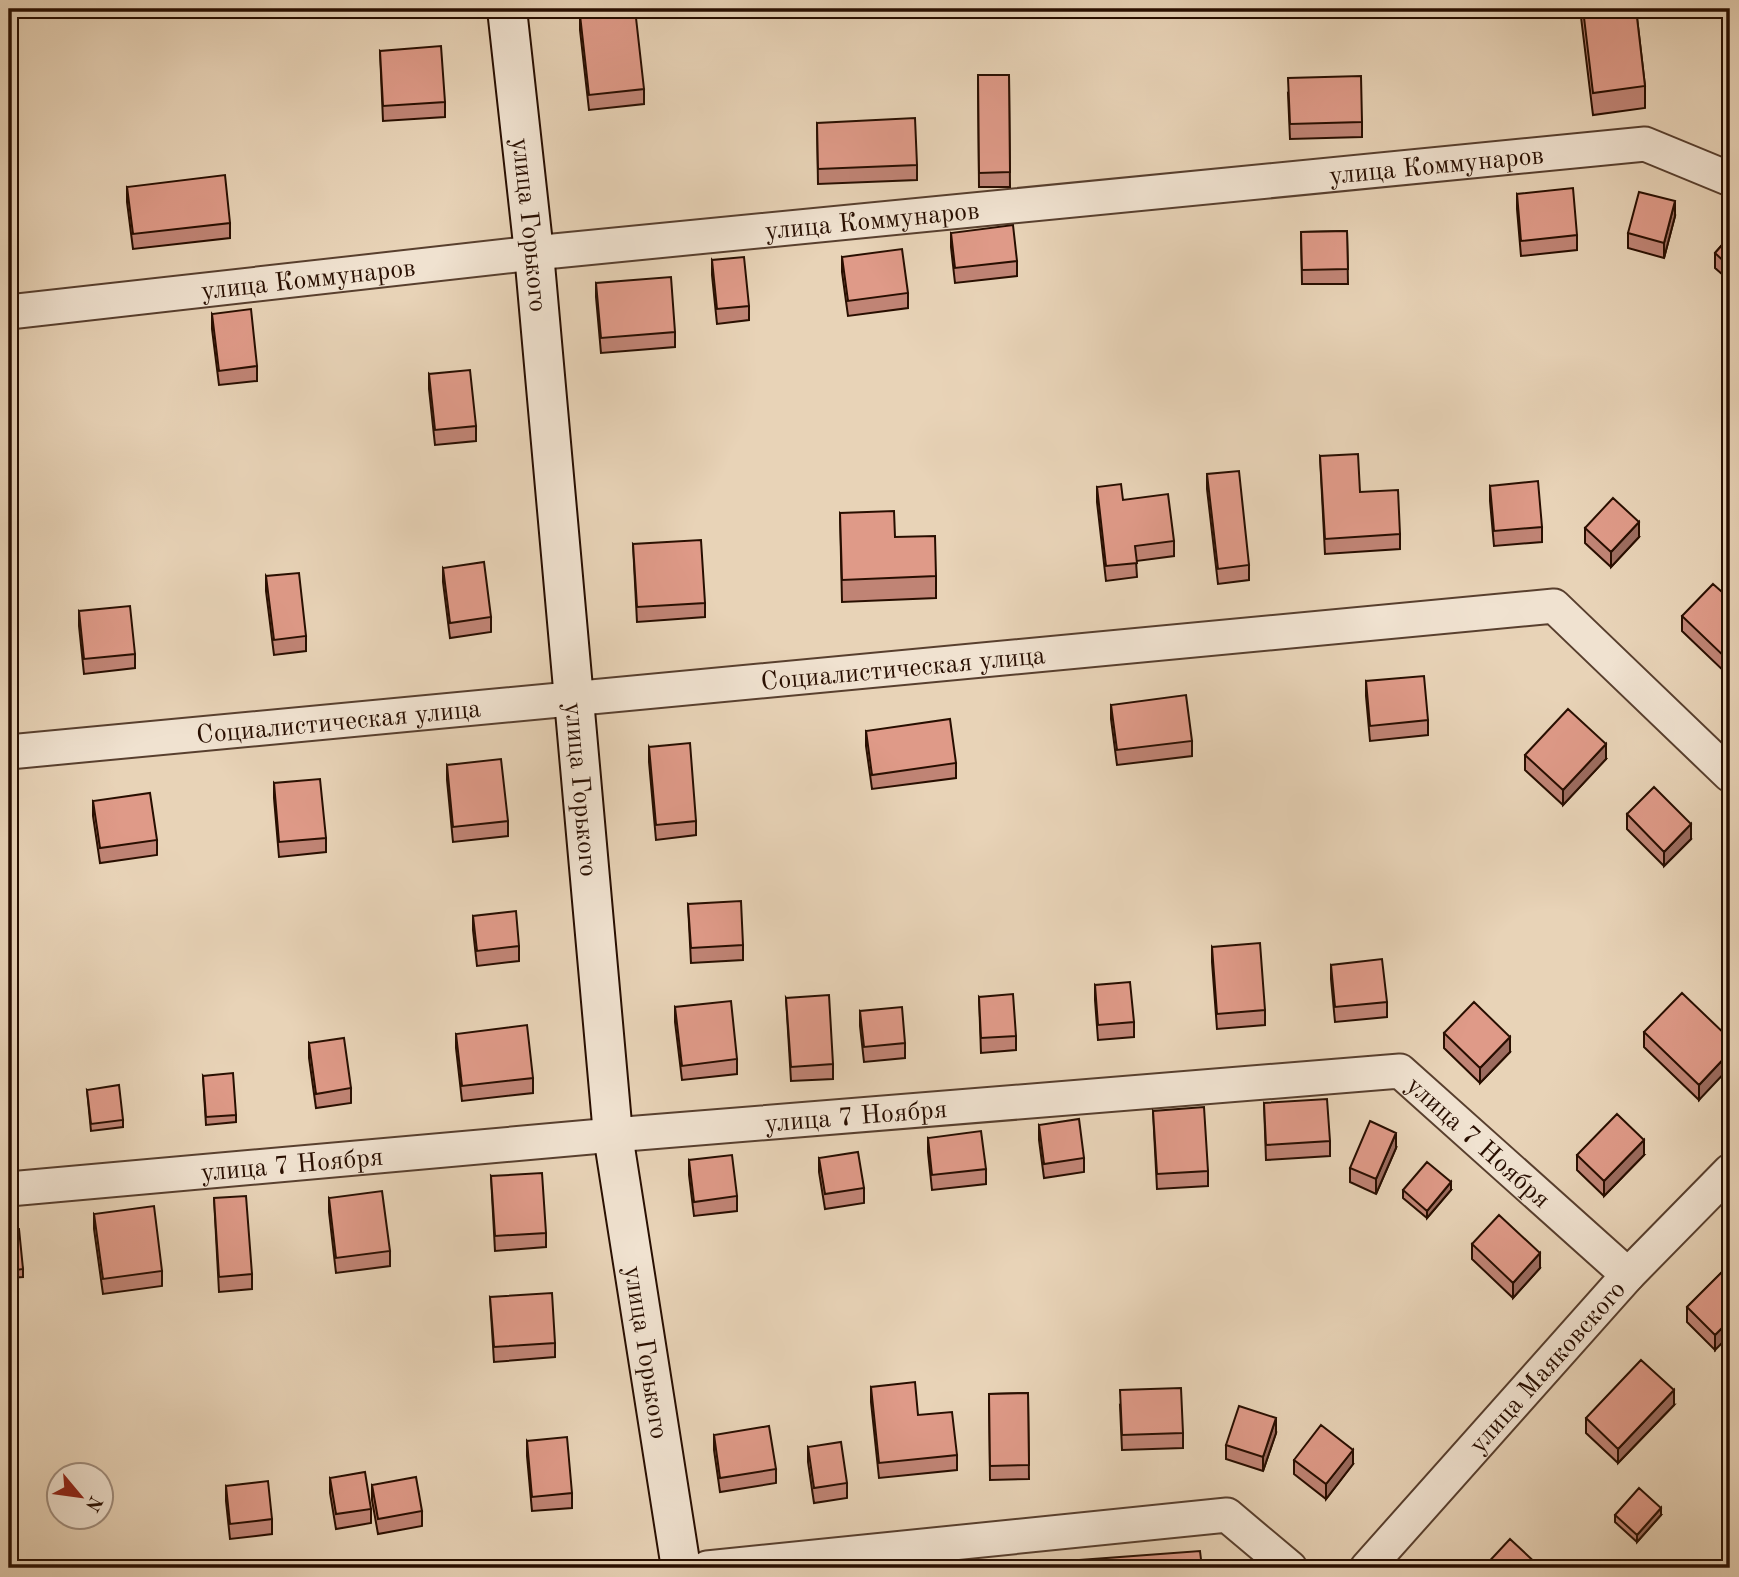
<svg xmlns="http://www.w3.org/2000/svg" width="1739" height="1577" viewBox="0 0 1739 1577" font-family="'Old Standard TT',serif">
<style>
.lines{fill:none;stroke-linecap:round;stroke-linejoin:round}
.street-casing{stroke:#583f2e;stroke-width:37}
.secondary-casing{stroke:#280e00;stroke-width:42}
.street{stroke:#f0e2d0;stroke-width:33}
.secondary{stroke:#f0e2d0;stroke-width:38}
.wall{fill:#c08475;stroke:#280e00;stroke-width:2}
.shaded-wall{fill:#9c6c5f;stroke:#280e00;stroke-width:2}
.building{fill:#df9a88;stroke:#280e00;stroke-width:2}
.labels{text-anchor:middle;stroke-width:6;stroke-linejoin:round;paint-order:stroke}
.street-label{font-size:26px;fill:#280e00;stroke:#f0e2d0}
</style>
<rect width="100%" height="100%" fill="#e8d3b7"/>
<filter id="stains"><feTurbulence type="fractalNoise" baseFrequency=".00286" numOctaves="4"/><feColorMatrix values="0 0 0 0 .2 0 0 0 0 .09 0 0 0 0 .02 0 0 0 .5 -.17"/></filter>
<radialGradient id="worn" r=".72"><stop offset=".6" stop-color="#630" stop-opacity="0"/><stop offset="1" stop-color="#630" stop-opacity=".3"/></radialGradient>
<g class="lines">
<defs>
<g id="street">
<path id="s1" d="M 9,312 L 534,253 L 1645,144 L 1730,179"/>
<path id="s2" d="M 9,752 L 1554,606 L 1730,775"/>
<path id="s3" d="M 9,1189 L 613,1135 L 1400,1071 L 1628,1275"/>
<path d="M 707,1568 L 1227,1515 L 1290,1568"/>
<path id="s4" d="M 1367,1568 L 1628,1275 L 1730,1171"/>
</g>
<g id="secondary">
<path id="s5" d="M 507,9 L 534,253 L 613,1135 L 681,1568"/>
</g>
</defs>
<use href="#street" class="street-casing"/>
<use href="#secondary" class="secondary-casing"/>
<use href="#street" class="street"/>
<use href="#secondary" class="secondary"/>
</g>
<path class="wall" d="M 1581,9 L 1636,9 L 1645,86 L 1645,108 L 1593,115 L 1581,17 Z
M 580,15 L 644,89 L 644,104 L 589,110 L 580,30 Z
M 380,51 L 445,102 L 445,117 L 383,121 Z
M 978,75 L 1009,75 L 1010,187 L 979,187 Z
M 1730,87 L 1730,121 L 1724,115 L 1724,94 Z
M 1288,93 L 1362,122 L 1362,137 L 1290,139 Z
M 817,123 L 917,165 L 917,180 L 818,184 Z
M 127,187 L 230,223 L 230,238 L 133,249 L 127,202 Z
M 1517,194 L 1577,235 L 1577,250 L 1521,256 L 1517,209 Z
M 1675,216 L 1664,258 L 1628,248 L 1628,233 Z
M 1347,231 L 1348,284 L 1302,284 L 1301,232 Z
M 951,233 L 1017,261 L 1017,276 L 955,283 L 951,247 Z
M 1730,236 L 1730,281 L 1715,268 L 1715,253 Z
M 842,257 L 908,293 L 908,308 L 848,316 L 842,272 Z
M 712,260 L 749,306 L 749,320 L 717,324 L 712,275 Z
M 596,283 L 675,332 L 675,347 L 601,353 L 596,297 Z
M 212,314 L 257,366 L 257,381 L 219,385 L 212,329 Z
M 429,374 L 476,426 L 476,441 L 435,445 L 429,389 Z
M 1320,456 L 1360,492 L 1400,534 L 1400,549 L 1325,554 Z
M 1207,474 L 1249,565 L 1249,580 L 1218,584 L 1207,489 Z
M 1490,486 L 1542,527 L 1542,542 L 1494,546 L 1490,501 Z
M 1097,487 L 1123,500 L 1174,541 L 1174,556 L 1136,561 L 1137,577 L 1106,581 L 1097,502 Z
M 840,513 L 936,576 L 936,598 L 842,602 Z
M 1585,528 L 1639,537 L 1611,567 L 1585,543 Z
M 633,544 L 705,603 L 705,617 L 637,622 Z
M 443,568 L 491,617 L 491,632 L 450,638 L 443,582 Z
M 266,576 L 306,636 L 306,651 L 274,655 L 266,591 Z
M 1730,599 L 1730,677 L 1682,631 L 1682,616 Z
M 79,611 L 135,654 L 135,668 L 84,674 L 79,626 Z
M 1366,681 L 1428,720 L 1428,735 L 1370,741 L 1366,696 Z
M 1111,705 L 1192,741 L 1192,756 L 1117,765 L 1111,719 Z
M 866,731 L 956,763 L 956,778 L 872,789 L 866,746 Z
M 649,747 L 696,821 L 696,835 L 656,840 L 649,762 Z
M 1525,755 L 1606,759 L 1563,805 L 1525,770 Z
M 447,765 L 508,821 L 508,836 L 453,842 L 447,780 Z
M 274,783 L 326,838 L 326,852 L 279,857 L 274,798 Z
M 93,801 L 157,840 L 157,855 L 100,863 L 93,816 Z
M 1627,814 L 1691,839 L 1664,866 L 1627,829 Z
M 688,904 L 743,945 L 743,960 L 691,963 Z
M 473,916 L 519,946 L 519,961 L 477,966 L 473,930 Z
M 1212,947 L 1265,1010 L 1265,1025 L 1217,1029 L 1212,962 Z
M 1331,965 L 1387,1002 L 1387,1017 L 1335,1022 L 1331,979 Z
M 1095,985 L 1134,1022 L 1134,1037 L 1098,1040 L 1095,1000 Z
M 979,997 L 1016,1036 L 1016,1050 L 981,1053 Z
M 786,998 L 833,1064 L 833,1079 L 791,1081 Z
M 675,1007 L 737,1059 L 737,1074 L 682,1080 L 675,1022 Z
M 860,1011 L 905,1043 L 905,1058 L 864,1062 L 860,1026 Z
M 1644,1032 L 1730,1039 L 1699,1100 L 1644,1047 Z
M 1444,1033 L 1510,1052 L 1480,1083 L 1444,1048 Z
M 456,1034 L 533,1078 L 533,1093 L 462,1101 L 456,1048 Z
M 309,1043 L 351,1088 L 351,1103 L 316,1108 L 309,1058 Z
M 203,1076 L 236,1115 L 236,1122 L 206,1125 Z
M 87,1090 L 123,1120 L 123,1127 L 91,1131 Z
M 1264,1103 L 1330,1141 L 1330,1156 L 1266,1160 Z
M 9,1107 L 11,1127 L 11,1142 L 9,1142 Z
M 1153,1111 L 1208,1171 L 1208,1186 L 1157,1189 Z
M 1039,1125 L 1084,1158 L 1084,1172 L 1044,1178 L 1039,1140 Z
M 928,1138 L 986,1169 L 986,1184 L 932,1190 L 928,1152 Z
M 1396,1148 L 1376,1194 L 1350,1182 L 1350,1168 Z
M 1577,1155 L 1644,1155 L 1604,1196 L 1577,1170 Z
M 819,1158 L 864,1188 L 864,1203 L 825,1209 L 819,1172 Z
M 689,1160 L 737,1196 L 737,1211 L 694,1216 L 689,1175 Z
M 491,1176 L 546,1233 L 546,1247 L 495,1251 Z
M 1403,1190 L 1451,1190 L 1427,1218 L 1403,1198 Z
M 214,1198 L 252,1274 L 252,1289 L 219,1292 Z
M 329,1198 L 390,1251 L 390,1266 L 336,1273 L 329,1212 Z
M 94,1214 L 162,1271 L 162,1286 L 103,1294 L 94,1229 Z
M 9,1230 L 23,1269 L 23,1277 L 9,1278 Z
M 1472,1244 L 1540,1268 L 1513,1298 L 1472,1259 Z
M 1730,1264 L 1715,1350 L 1687,1322 L 1687,1307 Z
M 490,1297 L 555,1343 L 555,1357 L 494,1362 Z
M 871,1387 L 918,1415 L 957,1455 L 957,1470 L 879,1478 L 871,1402 Z
M 1028,1393 L 1029,1479 L 990,1480 L 989,1394 Z
M 1120,1405 L 1183,1433 L 1183,1448 L 1122,1450 Z
M 1674,1405 L 1618,1463 L 1586,1433 L 1586,1418 Z
M 1276,1433 L 1263,1471 L 1226,1459 L 1226,1445 Z
M 714,1435 L 776,1469 L 776,1483 L 720,1492 L 714,1450 Z
M 527,1441 L 572,1493 L 572,1508 L 532,1511 L 527,1456 Z
M 808,1447 L 847,1483 L 847,1498 L 814,1503 L 808,1462 Z
M 1294,1460 L 1353,1464 L 1326,1499 L 1294,1474 Z
M 330,1478 L 371,1509 L 371,1523 L 336,1529 L 330,1493 Z
M 372,1485 L 422,1511 L 422,1526 L 378,1534 L 372,1500 Z
M 226,1486 L 272,1519 L 272,1534 L 230,1539 L 226,1501 Z
M 1615,1515 L 1661,1515 L 1637,1542 L 1615,1522 Z"/>
<path class="shaded-wall" d="M 1675,201 L 1675,216 L 1664,258 L 1664,243 Z
M 1639,522 L 1639,537 L 1611,567 L 1611,552 Z
M 1606,744 L 1606,759 L 1563,805 L 1563,790 Z
M 1691,824 L 1691,839 L 1664,866 L 1664,852 Z
M 1510,1037 L 1510,1052 L 1480,1083 L 1480,1068 Z
M 1730,1052 L 1730,1067 L 1699,1100 L 1699,1085 Z
M 1396,1133 L 1396,1148 L 1376,1194 L 1376,1179 Z
M 1644,1140 L 1644,1155 L 1604,1196 L 1604,1181 Z
M 1451,1182 L 1451,1190 L 1427,1218 L 1427,1211 Z
M 1540,1253 L 1540,1268 L 1513,1298 L 1513,1283 Z
M 1730,1320 L 1730,1335 L 1715,1350 L 1715,1335 Z
M 1674,1390 L 1674,1405 L 1618,1463 L 1618,1449 Z
M 1276,1418 L 1276,1433 L 1263,1471 L 1263,1457 Z
M 1353,1450 L 1353,1464 L 1326,1499 L 1326,1484 Z
M 1661,1508 L 1661,1515 L 1637,1542 L 1637,1535 Z"/>
<path class="building" d="M 635,9 L 644,89 L 589,95 L 580,15 Z
M 1583,9 L 1636,9 L 1645,86 L 1593,93 Z
M 441,46 L 445,102 L 383,106 L 380,51 Z
M 978,75 L 1009,75 L 1010,172 L 979,173 Z
M 1361,76 L 1362,122 L 1290,124 L 1288,78 Z
M 1730,87 L 1730,99 L 1724,94 Z
M 915,118 L 917,165 L 818,169 L 817,123 Z
M 225,175 L 230,223 L 133,234 L 127,187 Z
M 1573,188 L 1577,235 L 1521,241 L 1517,194 Z
M 1639,192 L 1675,201 L 1664,243 L 1628,233 Z
M 1013,225 L 1017,261 L 955,268 L 951,233 Z
M 1347,231 L 1348,269 L 1302,270 L 1301,232 Z
M 1730,236 L 1730,267 L 1715,253 Z
M 902,249 L 908,293 L 848,301 L 842,257 Z
M 744,257 L 749,306 L 717,309 L 712,260 Z
M 671,277 L 675,332 L 601,338 L 596,283 Z
M 251,309 L 257,366 L 219,371 L 212,314 Z
M 470,370 L 476,426 L 435,430 L 429,374 Z
M 1358,454 L 1360,492 L 1398,490 L 1400,534 L 1325,539 L 1320,456 Z
M 1239,471 L 1249,565 L 1218,569 L 1207,474 Z
M 1538,481 L 1542,527 L 1494,531 L 1490,486 Z
M 1121,484 L 1123,500 L 1168,494 L 1174,541 L 1135,546 L 1137,563 L 1106,566 L 1097,487 Z
M 1613,498 L 1639,522 L 1611,552 L 1585,528 Z
M 894,511 L 895,537 L 935,536 L 936,576 L 842,580 L 840,513 Z
M 701,540 L 705,603 L 637,607 L 633,544 Z
M 484,562 L 491,617 L 450,623 L 443,568 Z
M 299,573 L 306,636 L 274,640 L 266,576 Z
M 1713,584 L 1730,599 L 1730,662 L 1682,616 Z
M 130,606 L 135,654 L 84,659 L 79,611 Z
M 1424,676 L 1428,720 L 1370,726 L 1366,681 Z
M 1186,695 L 1192,741 L 1117,750 L 1111,705 Z
M 1568,709 L 1606,744 L 1563,790 L 1525,755 Z
M 950,719 L 956,763 L 872,775 L 866,731 Z
M 690,743 L 696,821 L 656,825 L 649,747 Z
M 501,759 L 508,821 L 453,827 L 447,765 Z
M 320,779 L 326,838 L 279,842 L 274,783 Z
M 1654,787 L 1691,824 L 1664,852 L 1627,814 Z
M 150,793 L 157,840 L 100,848 L 93,801 Z
M 741,901 L 743,945 L 691,948 L 688,904 Z
M 516,911 L 519,946 L 477,951 L 473,916 Z
M 1260,943 L 1265,1010 L 1217,1014 L 1212,947 Z
M 1382,959 L 1387,1002 L 1335,1007 L 1331,965 Z
M 1130,982 L 1134,1022 L 1098,1025 L 1095,985 Z
M 1682,993 L 1730,1039 L 1730,1052 L 1699,1085 L 1644,1032 Z
M 1013,994 L 1016,1036 L 981,1038 L 979,997 Z
M 829,995 L 833,1064 L 791,1067 L 786,998 Z
M 731,1001 L 737,1059 L 682,1066 L 675,1007 Z
M 1474,1002 L 1510,1037 L 1480,1068 L 1444,1033 Z
M 902,1007 L 905,1043 L 864,1047 L 860,1011 Z
M 527,1025 L 533,1078 L 462,1086 L 456,1034 Z
M 344,1038 L 351,1088 L 316,1094 L 309,1043 Z
M 233,1073 L 236,1115 L 206,1117 L 203,1076 Z
M 119,1085 L 123,1120 L 91,1124 L 87,1090 Z
M 1327,1099 L 1330,1141 L 1266,1145 L 1264,1103 Z
M 9,1107 L 11,1127 L 9,1128 Z
M 1204,1107 L 1208,1171 L 1157,1174 L 1153,1111 Z
M 1617,1114 L 1644,1140 L 1604,1181 L 1577,1155 Z
M 1079,1119 L 1084,1158 L 1044,1164 L 1039,1125 Z
M 1370,1121 L 1396,1133 L 1376,1179 L 1350,1168 Z
M 981,1131 L 986,1169 L 932,1175 L 928,1138 Z
M 858,1152 L 864,1188 L 825,1194 L 819,1158 Z
M 732,1155 L 737,1196 L 694,1202 L 689,1160 Z
M 1427,1162 L 1451,1182 L 1427,1211 L 1403,1190 Z
M 542,1173 L 546,1233 L 495,1236 L 491,1176 Z
M 382,1191 L 390,1251 L 336,1258 L 329,1198 Z
M 246,1196 L 252,1274 L 219,1277 L 214,1198 Z
M 154,1206 L 162,1271 L 103,1279 L 94,1214 Z
M 1499,1215 L 1540,1253 L 1513,1283 L 1472,1244 Z
M 19,1229 L 23,1269 L 9,1271 L 9,1230 Z
M 1730,1264 L 1730,1320 L 1715,1335 L 1687,1307 Z
M 552,1293 L 555,1343 L 494,1347 L 490,1297 Z
M 1641,1360 L 1674,1390 L 1618,1449 L 1586,1418 Z
M 915,1382 L 918,1415 L 952,1412 L 957,1455 L 879,1463 L 871,1387 Z
M 1181,1388 L 1183,1433 L 1122,1435 L 1120,1390 Z
M 1028,1393 L 1029,1465 L 990,1466 L 989,1394 Z
M 1239,1406 L 1276,1418 L 1263,1457 L 1226,1445 Z
M 1321,1425 L 1353,1450 L 1326,1484 L 1294,1460 Z
M 769,1426 L 776,1469 L 720,1478 L 714,1435 Z
M 567,1437 L 572,1493 L 532,1497 L 527,1441 Z
M 841,1442 L 847,1483 L 814,1488 L 808,1447 Z
M 365,1472 L 371,1509 L 336,1514 L 330,1478 Z
M 416,1477 L 422,1511 L 378,1519 L 372,1485 Z
M 268,1481 L 272,1519 L 230,1524 L 226,1486 Z
M 1639,1488 L 1661,1508 L 1637,1535 L 1615,1515 Z
M 1510,1539 L 1541,1568 L 1483,1568 Z
M 1200,1551 L 1202,1568 L 1080,1568 L 1080,1560 Z"/>
<g class="labels">
<g class="street-label">
<text dy="9" stroke="none"><textPath href="#s1" startOffset="1435">улица Коммунаров</textPath></text>
<text dy="9" stroke="none"><textPath href="#s1" startOffset="868">улица Коммунаров</textPath></text>
<text dy="9" stroke="none"><textPath href="#s5" startOffset="217">улица Горького</textPath></text>
<text dy="9" stroke="none"><textPath href="#s1" startOffset="301">улица Коммунаров</textPath></text>
<text dy="9" stroke="none"><textPath href="#s2" startOffset="898">Социалистическая улица</textPath></text>
<text dy="9" stroke="none"><textPath href="#s2" startOffset="331">Социалистическая улица</textPath></text>
<text dy="9" stroke="none"><textPath href="#s5" startOffset="784">улица Горького</textPath></text>
<text dy="9" stroke="none"><textPath href="#s3" startOffset="850">улица 7 Ноября</textPath></text>
<text dy="9" stroke="none"><textPath href="#s3" startOffset="1502">улица 7 Ноября</textPath></text>
<text dy="9" stroke="none"><textPath href="#s3" startOffset="284">улица 7 Ноября</textPath></text>
<text dy="9" stroke="none"><textPath href="#s5" startOffset="1351">улица Горького</textPath></text>
<text dy="9" stroke="none"><textPath href="#s4" startOffset="270">улица Маяковского</textPath></text>
</g>
</g>
<rect width="1739" height="1577" fill="none" stroke="#e8d3b7" stroke-width="35"/>
<rect x="10" y="10" width="1718" height="1556" fill="none" stroke="#280e00" stroke-width="3.5"/>
<rect x="18" y="18" width="1704" height="1542" fill="none" stroke="#280e00" stroke-width="2"/>
<g transform="translate(80 1496) rotate(119)"><circle r="33" fill="#f0e2d0" stroke="#a08d7d" stroke-width="2"/>
<path d="M0-5L12 26L0 18L-12 26Z" fill="#8f2418"/>
<text y="-10" font-size="19" font-weight="bold" text-anchor="middle" fill="#280e00">N</text>
</g>
<rect width="100%" height="100%" filter="url(#stains)"/>
<rect width="100%" height="100%" fill="url(#worn)"/>
</svg>
